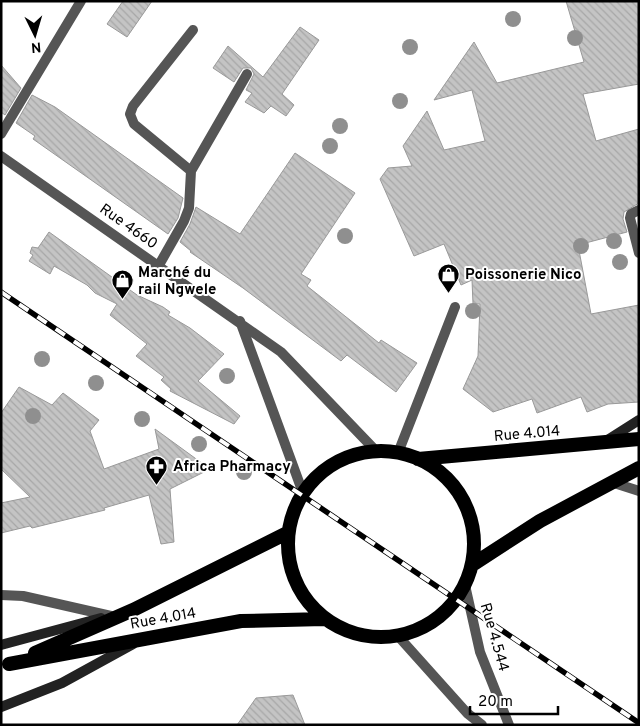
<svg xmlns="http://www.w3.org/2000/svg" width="640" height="726" viewBox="0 0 640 726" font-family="Overpass,sans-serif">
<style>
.building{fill:url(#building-back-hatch);stroke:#999}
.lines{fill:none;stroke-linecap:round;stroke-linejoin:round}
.service{stroke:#555;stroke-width:10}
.minor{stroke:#555;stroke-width:10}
.secondary{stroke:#222;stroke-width:10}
.trunk{stroke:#000;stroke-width:14}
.rail-casing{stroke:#000;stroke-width:5.5}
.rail{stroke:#fff;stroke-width:4;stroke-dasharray:11;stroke-linecap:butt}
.tree{fill:#8f8f8f}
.labels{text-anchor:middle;stroke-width:4;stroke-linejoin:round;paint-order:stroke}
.street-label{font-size:15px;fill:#000;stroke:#fff}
.poi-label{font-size:15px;font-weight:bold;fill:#000;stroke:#fff;text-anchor:start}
</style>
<defs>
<pattern id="building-back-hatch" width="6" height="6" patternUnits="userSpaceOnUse" patternTransform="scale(1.25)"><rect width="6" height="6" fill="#c4c4c4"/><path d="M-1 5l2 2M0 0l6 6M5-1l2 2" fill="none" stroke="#a7a7a7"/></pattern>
</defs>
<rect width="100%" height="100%" fill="#fff"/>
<path class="building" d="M 123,1 L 152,1 L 127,37 L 107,24 Z
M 566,1 L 639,1 L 639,84 L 583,94 L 596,141 L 639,129 L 639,203 L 624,212 L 623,219 L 627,232 L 578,245 L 591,314 L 639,305 L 639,402 L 608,404 L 587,412 L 581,397 L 537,413 L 532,399 L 493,412 L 463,389 L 478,356 L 480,304 L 473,304 L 472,280 L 461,285 L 444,244 L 414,256 L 380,179 L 388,168 L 412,166 L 403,146 L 427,111 L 444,150 L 485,141 L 472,90 L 434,100 L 474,42 L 497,83 L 584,62 Z
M 300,27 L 319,40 L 282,94 L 294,105 L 286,116 L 271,106 L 264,113 L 245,102 L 252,93 L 246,90 L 254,74 L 251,68 L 243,68 L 234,82 L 213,68 L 228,46 L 263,77 Z
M 1,65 L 21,88 L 5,115 L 1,112 Z
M 32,95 L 55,107 L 183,198 L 178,218 L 168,234 L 33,139 L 35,136 L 16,123 Z
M 295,153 L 355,193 L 301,274 L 311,280 L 307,286 L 379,343 L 381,340 L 417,363 L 396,392 L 347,355 L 341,361 L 243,288 L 190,252 L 191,251 L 180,242 L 190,224 L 196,207 L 240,234 Z
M 49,232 L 137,295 L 163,307 L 170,312 L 168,315 L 190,328 L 224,354 L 198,381 L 240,416 L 234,424 L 170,391 L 171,389 L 161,380 L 164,377 L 136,356 L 147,344 L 110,315 L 117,304 L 95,293 L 87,285 L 54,266 L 50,274 L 29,261 L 33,255 L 30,253 L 32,247 L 38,248 Z
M 19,387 L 52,405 L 63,393 L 99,420 L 90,431 L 104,469 L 159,449 L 155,429 L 210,469 L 170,489 L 174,542 L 161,544 L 149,495 L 104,508 L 105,510 L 32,528 L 30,526 L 1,533 L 1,503 L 30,497 L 1,469 L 1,413 Z
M 293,695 L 305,725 L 237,725 L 256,698 Z"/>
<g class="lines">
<path class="service" d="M 191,171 L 134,124 L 130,114 L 133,106 L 193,30
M 159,265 L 184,221 L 189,208 L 191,171 L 247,74
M 398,453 L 455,307
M 611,482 L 639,491
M 1,595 L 23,596 L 111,616"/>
<path class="minor" d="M 1,134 L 81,1
M 1,156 L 281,352 L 376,451
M 639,210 L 631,214 L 630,218 L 639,253
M 240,321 L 303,493
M 465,585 L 480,652 L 509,725
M 398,636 L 467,713 L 482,725"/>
<path class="secondary" d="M 606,441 L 639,420
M 1,645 L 101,618
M 1,707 L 62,683 L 133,644"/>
<path class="trunk" d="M288 544a93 93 0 1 1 186 0a93 93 0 1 1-186 0Z
M 418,459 L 639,439
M 472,565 L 540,521 L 639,468
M 35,653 L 133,610 L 287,533
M 9,664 L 241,621 L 324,619"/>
<defs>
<path id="rail" d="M 1,292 L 639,723"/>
</defs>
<use href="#rail" class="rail-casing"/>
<use href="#rail" class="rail"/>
</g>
<g class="tree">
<circle cx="513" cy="19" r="8"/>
<circle cx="575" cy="38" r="8"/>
<circle cx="410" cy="47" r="8"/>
<circle cx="400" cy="101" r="8"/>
<circle cx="340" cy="126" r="8"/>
<circle cx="330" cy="146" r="8"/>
<circle cx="345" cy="236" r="8"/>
<circle cx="614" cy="241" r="8"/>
<circle cx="581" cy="246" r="8"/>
<circle cx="620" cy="262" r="8"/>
<circle cx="473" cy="311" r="8"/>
<circle cx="42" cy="359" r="8"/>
<circle cx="227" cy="376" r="8"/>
<circle cx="96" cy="383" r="8"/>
<circle cx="33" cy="416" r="8"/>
<circle cx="142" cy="419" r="8"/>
<circle cx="199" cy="444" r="8"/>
<circle cx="244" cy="472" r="8"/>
</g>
<defs>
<symbol id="shop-pin" viewBox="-11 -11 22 30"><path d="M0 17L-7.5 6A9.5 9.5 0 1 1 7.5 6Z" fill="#000" stroke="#fff"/><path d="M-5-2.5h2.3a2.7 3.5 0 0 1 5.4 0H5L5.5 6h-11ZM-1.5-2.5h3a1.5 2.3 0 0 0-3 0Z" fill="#fff"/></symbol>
<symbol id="pharmacy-pin" viewBox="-11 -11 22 30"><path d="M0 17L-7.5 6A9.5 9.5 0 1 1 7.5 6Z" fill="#000" stroke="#fff"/><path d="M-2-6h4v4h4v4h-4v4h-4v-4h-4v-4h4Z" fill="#fff"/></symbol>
</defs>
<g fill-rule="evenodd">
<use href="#shop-pin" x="436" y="262" width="25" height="34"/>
<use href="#shop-pin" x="110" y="268" width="25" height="34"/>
<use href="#pharmacy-pin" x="144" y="454" width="25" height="34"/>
</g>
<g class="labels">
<g class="street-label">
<text transform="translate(129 226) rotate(35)" y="5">Rue 4660</text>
<text transform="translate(527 433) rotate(-5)" y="5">Rue 4.014</text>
<text transform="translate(163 618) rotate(-10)" y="5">Rue 4.014</text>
<text transform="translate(495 637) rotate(74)" y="5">Rue 4.544</text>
</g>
<g class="poi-label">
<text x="138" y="277">Marché du<tspan x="138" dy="17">rail Ngwele</tspan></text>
<text x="465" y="279">Poissonerie Nico</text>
<text x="173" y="471">Africa Pharmacy</text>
</g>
</g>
<rect width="640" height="726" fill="none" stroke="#000000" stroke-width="5"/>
<g transform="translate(35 35) rotate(175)" stroke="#ffffff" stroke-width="4" paint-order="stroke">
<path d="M0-4L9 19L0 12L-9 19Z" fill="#000000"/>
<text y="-8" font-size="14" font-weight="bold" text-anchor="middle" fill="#000000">N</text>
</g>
<path d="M470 706v8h88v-8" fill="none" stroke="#000000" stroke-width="2.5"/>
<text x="478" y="706" font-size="15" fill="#000000" stroke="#ffffff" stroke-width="4" paint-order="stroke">20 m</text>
</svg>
